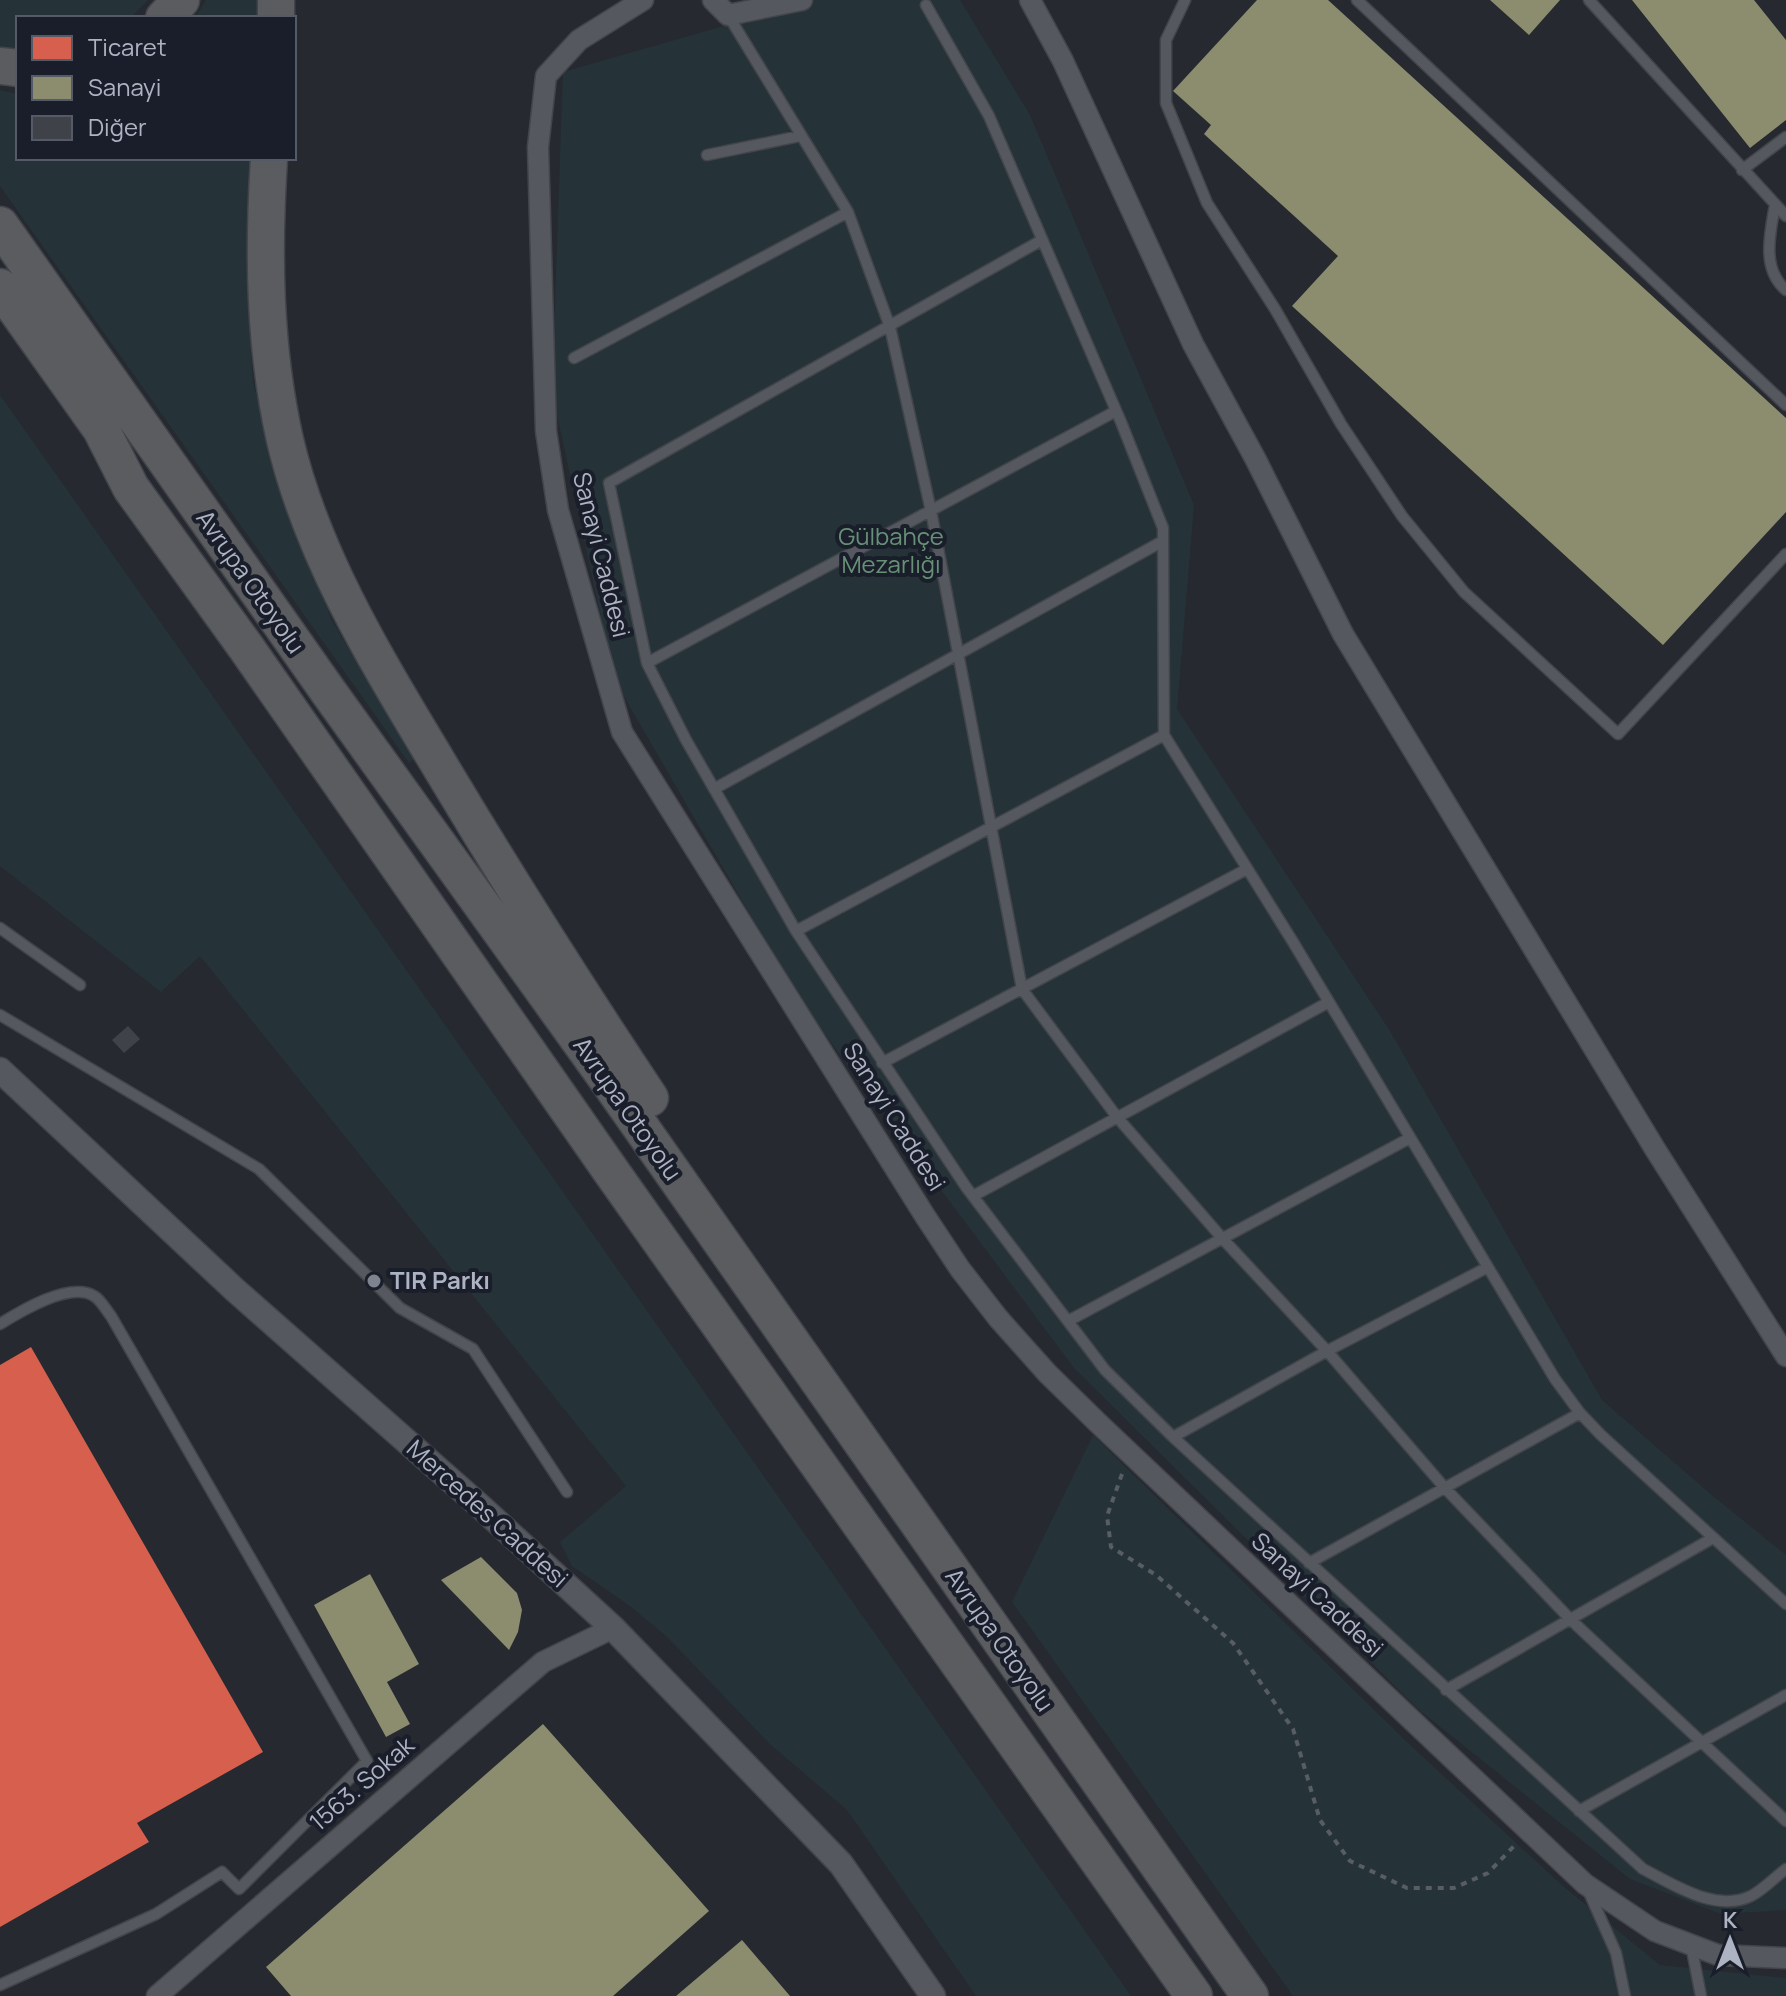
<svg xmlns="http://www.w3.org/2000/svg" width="1786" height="1996" viewBox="0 0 1786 1996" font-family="Manrope,sans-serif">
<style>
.green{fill:#253338}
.shops{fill:#d6604d}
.industry{fill:#8c8c6e}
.building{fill:#404249}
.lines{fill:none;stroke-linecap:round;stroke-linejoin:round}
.service-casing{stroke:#43454b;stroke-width:13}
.minor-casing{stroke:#43454b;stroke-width:23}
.tertiary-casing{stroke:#43454b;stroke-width:27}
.motorway-casing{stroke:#42444c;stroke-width:39}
.path{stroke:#585c63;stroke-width:4;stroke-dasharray:6 6;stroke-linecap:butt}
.service{stroke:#55585f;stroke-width:10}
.minor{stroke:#55585f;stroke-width:20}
.tertiary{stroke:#55585f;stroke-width:24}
.motorway{stroke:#5a5c5f;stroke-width:36}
.poi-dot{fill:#7e8390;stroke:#191e2a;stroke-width:3}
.labels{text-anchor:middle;stroke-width:8;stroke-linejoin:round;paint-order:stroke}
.park-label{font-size:24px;fill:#679177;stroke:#191e2a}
.street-label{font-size:24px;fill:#aeb3c3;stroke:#191e2a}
.poi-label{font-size:24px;font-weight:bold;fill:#aeb3c3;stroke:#191e2a;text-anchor:start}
</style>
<rect width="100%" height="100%" fill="#262930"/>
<path class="green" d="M 0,0 L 148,0 L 130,18 L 18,18 L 18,50 L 0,50 Z
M 206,0 L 257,0 L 258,18 L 195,18 Z
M 815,0 L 960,0 L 1030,115 L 1194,505 L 1177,709 L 1390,1031 L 1602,1400 L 1713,1496 L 1786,1555 L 1786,1910 L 1721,1914 L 1630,1879 L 1418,1709 L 1074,1368 L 800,1001 L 615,681 L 552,392 L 563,72 Z
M 0,90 L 18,94 L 18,158 L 251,158 L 247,291 L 253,382 L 277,478 L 332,621 L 414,759 L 409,763 L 0,186 Z
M 0,395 L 1131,1996 L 976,1996 L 847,1810 L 770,1744 L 666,1636 L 630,1606 L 572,1566 L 560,1542 L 626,1486 L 200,956 L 161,992 L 0,866 Z
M 1093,1435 L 1408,1743 L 1564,1887 L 1660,1965 L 1786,1978 L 1786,1996 L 1293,1996 L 1012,1602 Z"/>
<path class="shops" d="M 31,1347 L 263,1752 L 137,1823 L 149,1842 L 0,1927 L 0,1365 Z"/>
<path class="industry" d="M 1257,0 L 1328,0 L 1786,418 L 1786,512 L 1663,645 L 1292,306 L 1338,256 L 1204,134 L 1211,125 L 1173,91 Z
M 1490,0 L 1560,0 L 1529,35 Z
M 1632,0 L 1754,0 L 1786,40 L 1786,120 L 1750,148 Z
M 481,1557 L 517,1593 L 522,1610 L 518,1632 L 509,1650 L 441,1580 Z
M 370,1574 L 419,1664 L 387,1682 L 410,1724 L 386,1737 L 314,1605 Z
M 543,1724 L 709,1911 L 613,1996 L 291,1996 L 266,1967 Z
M 742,1940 L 790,1996 L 676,1996 Z"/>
<path class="building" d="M 128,1026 L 140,1039 L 124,1053 L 112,1040 Z"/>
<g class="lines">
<defs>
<path id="service" d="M 1185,0 L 1166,40 L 1166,103 L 1207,203 L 1275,309 L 1341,424 L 1402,516 L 1464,592 L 1618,734 L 1786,554
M 1357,0 L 1786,405
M 1589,0 L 1786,216
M 926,5 L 989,116 L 1121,422 L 1163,528 L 1164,735 L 1293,942 L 1555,1379 L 1580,1413 L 1601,1435 L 1786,1604
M 728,15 L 848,212 L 890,327 L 931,511 L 1022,989 L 1117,1117 L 1222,1238 L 1327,1351 L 1444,1487 L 1571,1620 L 1786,1821
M 707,155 L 800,136
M 1742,170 L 1786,137
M 1775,205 C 1770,233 1761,269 1786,290
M 1042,240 L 609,483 L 647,663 L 686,740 L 796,931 L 966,1187 L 1105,1370 L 1173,1437 L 1643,1869 C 1673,1884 1715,1913 1751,1896 C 1763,1890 1775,1877 1786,1869
M 574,358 L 848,212
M 647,663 L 1116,411
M 714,789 L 1163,541
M 0,928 L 80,985
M 796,931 L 1164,735
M 0,1015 L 259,1169 L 400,1308 L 473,1349 L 567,1492
M 882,1063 L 1247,869
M 973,1196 L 1329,1002
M 1068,1321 L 1410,1138
M 0,1324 C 21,1311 70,1281 94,1296 C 101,1300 106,1310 111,1316 L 367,1761 L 239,1889 L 222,1872 L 156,1914 L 0,1985
M 1173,1437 L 1327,1351 L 1488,1267
M 1309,1563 L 1580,1413
M 1446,1690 L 1713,1538
M 1579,1811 L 1786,1695
M 1588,1890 L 1616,1953 L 1625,1996
M 1691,1945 L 1701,1996"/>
<path id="minor" d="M 643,0 L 579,40 L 546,76 L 538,147 L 546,431 L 558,510 L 622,732 L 925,1216 L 960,1269 L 998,1318 L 1047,1373 L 1098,1423 L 1585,1884 L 1655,1931 L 1718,1955 L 1786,1958
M 713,0 L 728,15 L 802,0
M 1030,0 L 1063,61 L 1193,344 L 1256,460 L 1343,634 L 1655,1149 L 1786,1356
M 157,1996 L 543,1662 L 613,1628"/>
<path id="tertiary" d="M 0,1070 L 235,1290 L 481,1507 L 613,1628 L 841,1864 L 933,1996"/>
<path id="motorway" d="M 164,18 L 181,0
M 276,18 L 276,0
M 0,66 L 18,68
M 269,158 C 263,253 264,347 285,440 C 312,556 377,661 437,761 C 505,875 576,987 650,1098
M 0,225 L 330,694 L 607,1079 L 1250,1996
M 0,287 L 101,429 L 131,488 L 245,646 L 613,1174 L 1194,1996"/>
</defs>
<use href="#service" class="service-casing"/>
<use href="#minor" class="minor-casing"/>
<use href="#tertiary" class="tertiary-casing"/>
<use href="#motorway" class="motorway-casing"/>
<path class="path" d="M 1122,1474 L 1107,1516 L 1111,1547 L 1156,1575 L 1233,1643 L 1293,1729 L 1320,1820 L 1350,1861 L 1407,1888 L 1454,1888 L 1488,1873 L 1515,1845"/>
<use href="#service" class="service"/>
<use href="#minor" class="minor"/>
<use href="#tertiary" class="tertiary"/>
<use href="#motorway" class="motorway"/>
</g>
<circle class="poi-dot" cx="374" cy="1281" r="8"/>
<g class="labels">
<g class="park-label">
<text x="891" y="545">Gülbahçe<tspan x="891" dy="28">Mezarlığı</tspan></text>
</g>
<g class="street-label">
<text transform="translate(601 555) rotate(76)" y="8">Sanayi Caddesi</text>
<text transform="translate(250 582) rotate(55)" y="8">Avrupa Otoyolu</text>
<text transform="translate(627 1109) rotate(55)" y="8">Avrupa Otoyolu</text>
<text transform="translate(894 1117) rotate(58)" y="8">Sanayi Caddesi</text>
<text transform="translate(487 1514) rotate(42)" y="8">Mercedes Caddesi</text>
<text transform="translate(1317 1595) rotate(43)" y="8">Sanayi Caddesi</text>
<text transform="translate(999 1640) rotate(55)" y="8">Avrupa Otoyolu</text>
<text transform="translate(362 1784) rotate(-41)" y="8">1563. Sokak</text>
</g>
<g class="poi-label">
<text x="390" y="1289">TIR Parkı</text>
</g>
</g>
<rect x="16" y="16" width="280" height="144" fill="#191e2a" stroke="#555a67" stroke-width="2"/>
<rect x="32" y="36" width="40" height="24" fill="#d6604d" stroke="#555a67" stroke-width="2"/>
<text x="88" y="56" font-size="24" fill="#aeb3c3">Ticaret</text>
<rect x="32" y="76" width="40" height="24" fill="#8c8c6e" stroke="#555a67" stroke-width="2"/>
<text x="88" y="96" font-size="24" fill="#aeb3c3">Sanayi</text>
<rect x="32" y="116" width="40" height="24" fill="#404249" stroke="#555a67" stroke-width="2"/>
<text x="88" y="136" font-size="24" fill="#aeb3c3">Diğer</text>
<g transform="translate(1730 1940)" stroke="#191e2a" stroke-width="6" paint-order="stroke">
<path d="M0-6L14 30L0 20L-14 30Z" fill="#aeb3c3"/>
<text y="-12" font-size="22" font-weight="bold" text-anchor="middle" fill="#aeb3c3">K</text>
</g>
</svg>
